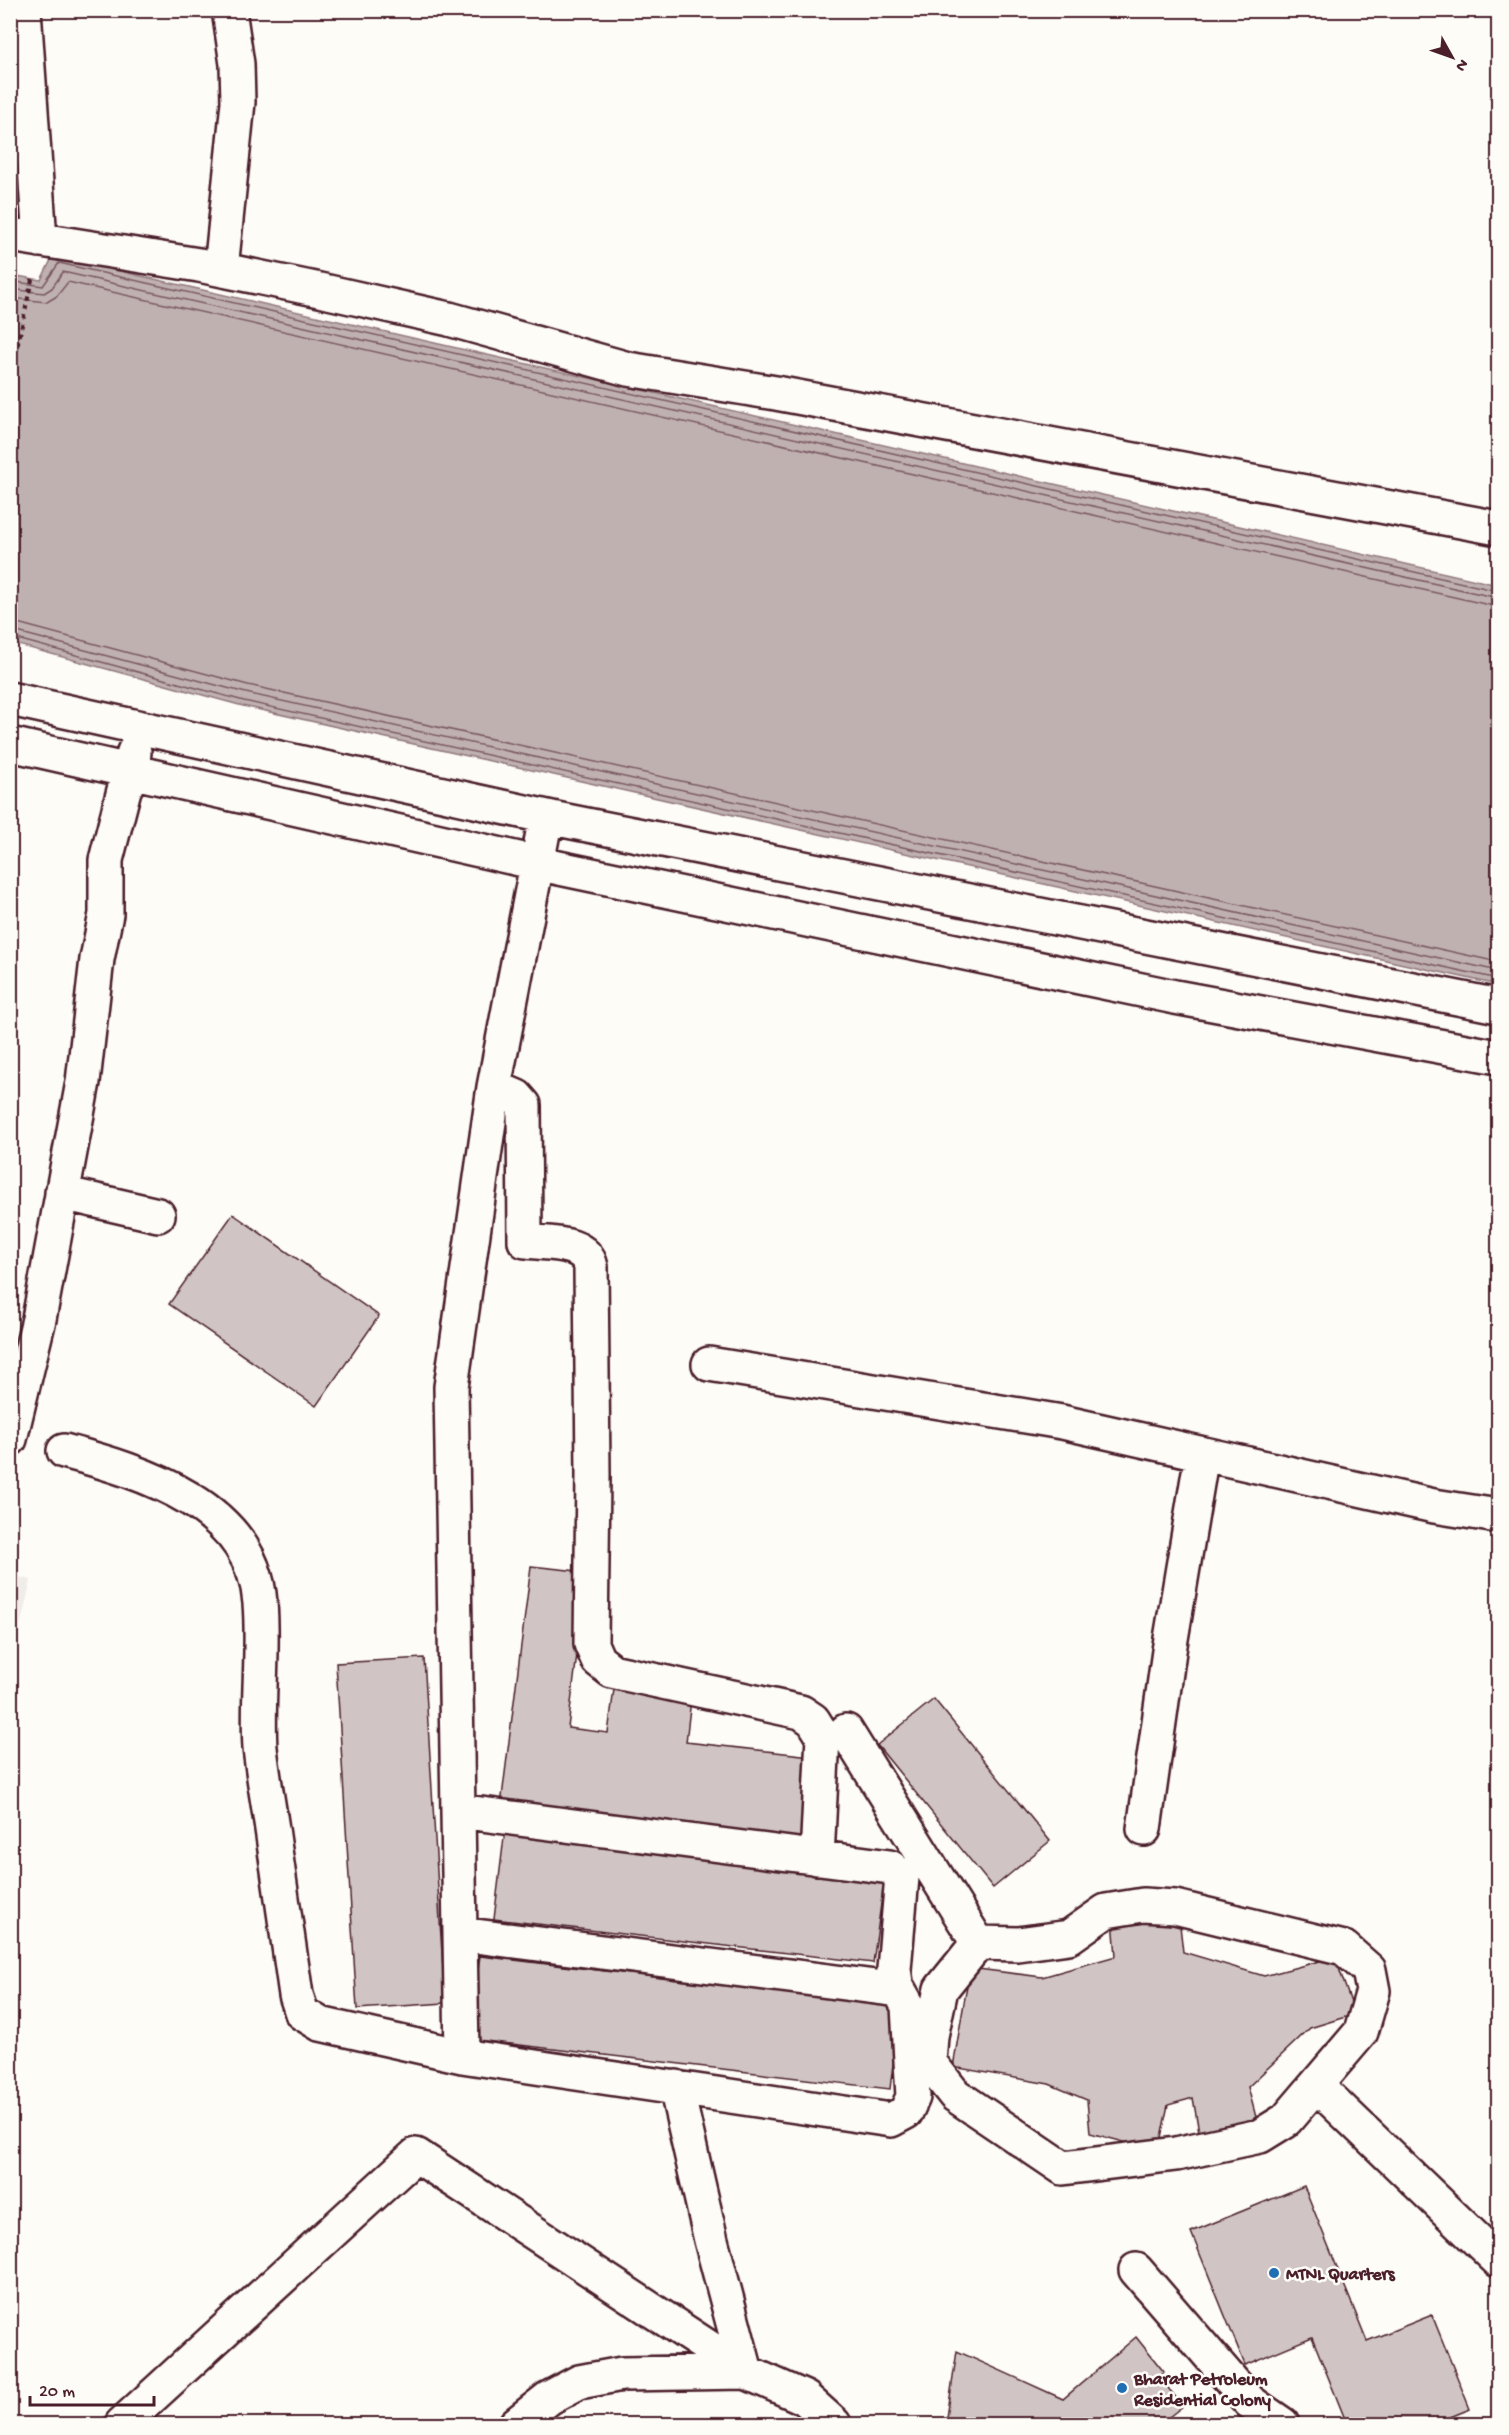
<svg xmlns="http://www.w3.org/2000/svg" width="1509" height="2435" viewBox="0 0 1509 2435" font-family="'Gochi Hand',sans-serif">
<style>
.built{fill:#f0ece8}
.water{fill:#c0b1b1;stroke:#91777b;stroke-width:1.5}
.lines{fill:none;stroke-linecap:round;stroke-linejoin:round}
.shore{stroke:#795961;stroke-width:1.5}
.building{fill:#d0c5c4;stroke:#4a1f2b;stroke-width:1.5}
.minor-casing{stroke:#4a1f2b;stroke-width:38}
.path{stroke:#4a1f2b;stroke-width:4;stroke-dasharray:4.5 4.5;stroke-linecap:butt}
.minor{stroke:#fdfcf7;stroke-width:33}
.poi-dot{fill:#1f6fb2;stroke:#fdfcf7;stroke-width:2}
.labels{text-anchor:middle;stroke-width:5;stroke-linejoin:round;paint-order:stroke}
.poi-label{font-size:18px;font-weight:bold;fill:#4a1f2b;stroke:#fdfcf7;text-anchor:start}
</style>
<rect width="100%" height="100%" fill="#fdfcf7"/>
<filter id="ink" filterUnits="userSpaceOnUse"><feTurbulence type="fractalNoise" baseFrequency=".0167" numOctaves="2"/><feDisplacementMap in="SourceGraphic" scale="12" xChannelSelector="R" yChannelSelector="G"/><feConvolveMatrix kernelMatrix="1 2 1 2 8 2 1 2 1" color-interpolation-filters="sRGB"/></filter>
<g filter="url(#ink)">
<path class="built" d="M 11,1575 L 31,1580 L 11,1664 L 10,1575 Z"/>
<path class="water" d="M 53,256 L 1498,585 L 1498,985 L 243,706 L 11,643 L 10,275 L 41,280 Z"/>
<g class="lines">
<path class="shore" d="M 10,281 L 43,286 L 59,263 L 1498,591
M 10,289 L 44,293 L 52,288 L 63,272 L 1498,598
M 10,298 L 47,302 L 57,296 L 68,282 L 1498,607
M 10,621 L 248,685 L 1498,962
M 10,630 L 246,693 L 1498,971
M 10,637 L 244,701 L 1498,979"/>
</g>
<path class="building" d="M 233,1214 L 379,1316 L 316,1406 L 169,1304 Z
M 531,1566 L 587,1572 L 568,1728 L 608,1733 L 615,1682 L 692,1691 L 686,1742 L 820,1757 L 810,1841 L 501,1805 Z
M 424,1658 L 445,2003 L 357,2009 L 336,1663 Z
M 934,1699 L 1050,1841 L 993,1888 L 877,1745 Z
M 505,1829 L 885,1874 L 873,1963 L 494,1919 Z
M 1179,1917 L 1183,1952 L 1264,1976 L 1335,1957 L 1355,2014 L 1310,2028 L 1248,2087 L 1257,2121 L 1201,2143 L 1193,2098 L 1168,2105 L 1158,2151 L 1090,2133 L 1087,2100 L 1049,2084 L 953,2067 L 970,1968 L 1042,1977 L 1116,1956 L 1113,1920 Z
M 480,1956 L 900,2006 L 890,2089 L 469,2039 Z
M 1304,2186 L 1367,2341 L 1432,2315 L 1470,2409 L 1433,2424 L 1347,2424 L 1312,2337 L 1245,2365 L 1191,2232 Z
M 1136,2337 L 1164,2372 L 1159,2377 L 1183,2406 L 1160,2424 L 946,2424 L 957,2351 L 1063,2399 Z"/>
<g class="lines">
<defs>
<path id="minor" d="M 24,10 L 40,240
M 10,235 L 199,265 L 315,289 L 449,319 L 628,369 L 776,393 L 1498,528
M 221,269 L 238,102 L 237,64 L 229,10
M 10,699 L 557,819 L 1498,1006
M 10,744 L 559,868 L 1175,997 L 1498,1057
M 494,1087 L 517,1097 L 524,1105 L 525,1241 C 548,1244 585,1240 591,1267 L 593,1475 L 591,1644 L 598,1660 L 612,1671 L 801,1712 L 813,1720 L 823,1736 L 817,1858
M 62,1193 L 158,1215
M 709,1364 L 1062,1422 L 1434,1506 L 1498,1516
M 10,1439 L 39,1319 L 83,1082 L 97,959 L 106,914 L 106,860 L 124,790 L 132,773 L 134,752
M 64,1451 C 144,1472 253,1506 260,1603 C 264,1651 257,1700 260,1748 C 263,1775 268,1802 272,1829 C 280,1884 288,1940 296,1995 L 302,2013 L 320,2024 L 462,2056 L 891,2120 L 906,2112 L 913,2097 L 908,2006 L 899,1990 L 460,1934
M 846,1731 L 978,1943
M 458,1811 L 890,1867 L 902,1877 L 894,1969 L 897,1990
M 1144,1829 L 1169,1651 L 1202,1454
M 1143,1905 L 1175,1907 L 1344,1948 L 1369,1970 L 1373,1991 L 1361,2032 L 1286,2120 L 1260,2136 L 1176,2154 L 1063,2168 L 955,2095 L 929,2062 L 931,2036 L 941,1989 L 978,1943 L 1018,1944 L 1069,1937 L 1106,1911 Z
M 462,2056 L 451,1387 L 494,1087 L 546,817
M 1316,2085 L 1498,2260
M 676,2087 L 711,2240 L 746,2372
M 1136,2270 L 1250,2402 L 1282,2424
M 122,2424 L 416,2155 L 746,2372
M 516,2424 L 549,2398 L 579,2382 L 622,2374 L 746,2372 L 805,2398 L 834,2424"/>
</defs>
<use href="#minor" class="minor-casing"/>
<path class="path" d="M 10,380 L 33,275"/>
<use href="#minor" class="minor"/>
</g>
</g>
<g class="poi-dot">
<circle cx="1274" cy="2273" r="6"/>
<circle cx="1122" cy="2388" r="6"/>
</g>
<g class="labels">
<g class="poi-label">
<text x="1286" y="2279">MTNL Quarters</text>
<text x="1134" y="2384">Bharat Petroleum<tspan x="1134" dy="21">Residential Colony</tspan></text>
</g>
</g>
<rect width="1509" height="2435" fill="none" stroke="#fdfcf7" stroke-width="36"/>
<rect x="18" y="18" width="1473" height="2399" fill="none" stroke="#4a1f2b" stroke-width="2" filter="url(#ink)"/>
<g transform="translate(1452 57) rotate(130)" stroke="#fdfcf7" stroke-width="4.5" paint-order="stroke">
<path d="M0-4.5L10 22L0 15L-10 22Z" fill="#4a1f2b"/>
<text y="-9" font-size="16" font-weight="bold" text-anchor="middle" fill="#4a1f2b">N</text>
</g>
<path d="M30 2396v9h124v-9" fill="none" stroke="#4a1f2b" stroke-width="3"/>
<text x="39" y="2396" font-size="18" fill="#4a1f2b" stroke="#fdfcf7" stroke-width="4.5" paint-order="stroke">20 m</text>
</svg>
